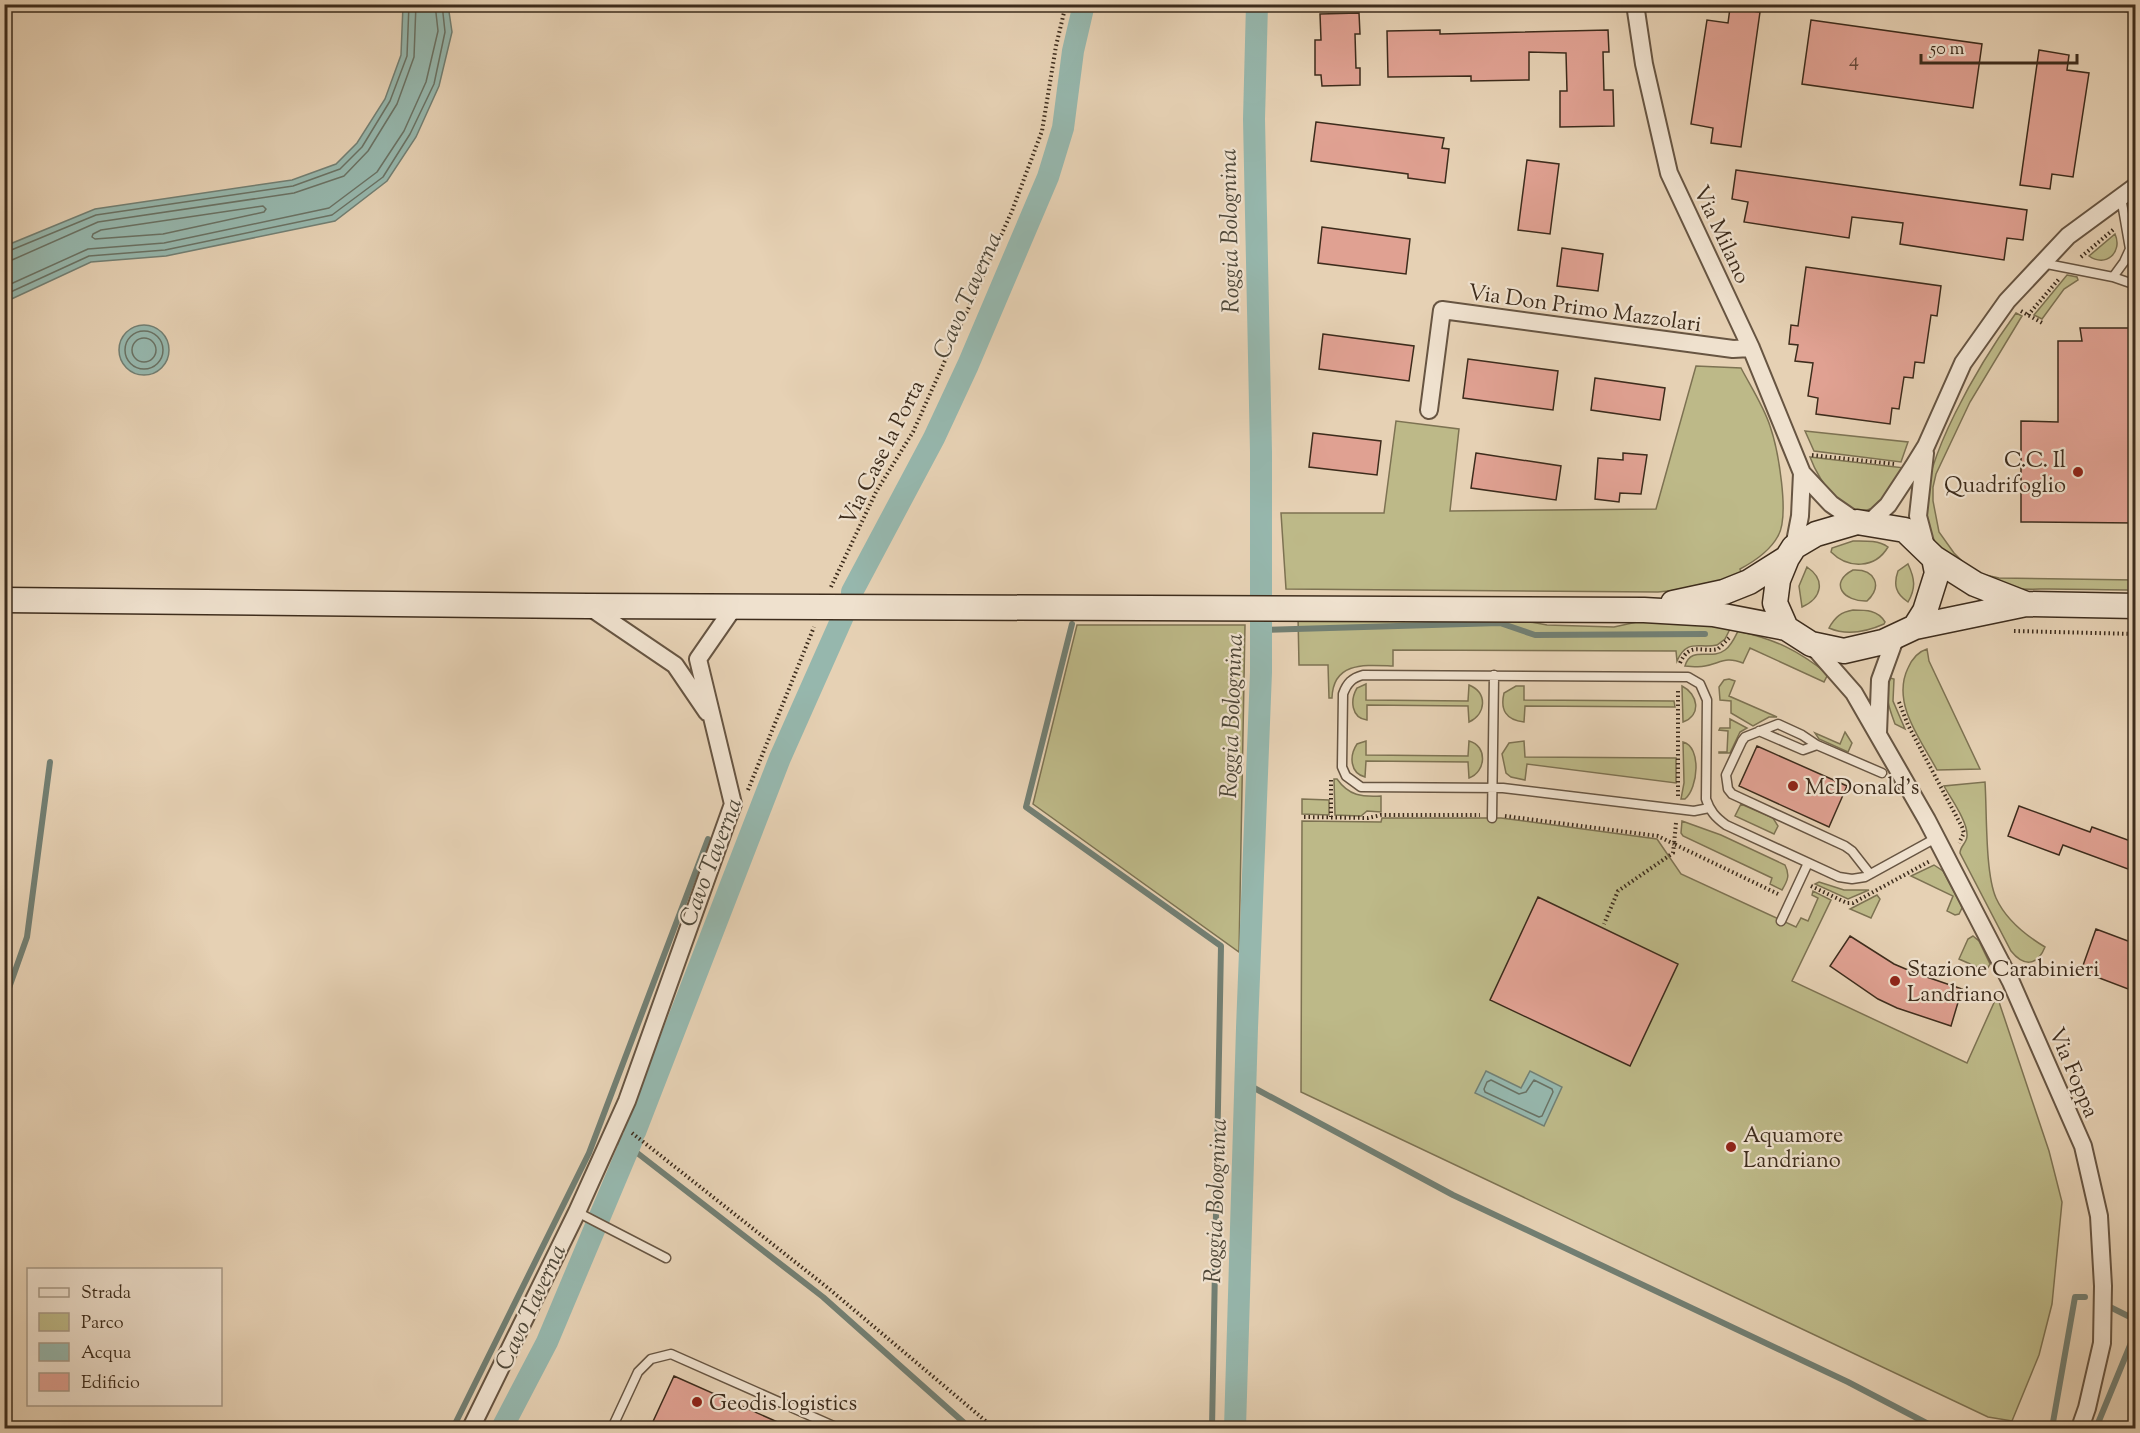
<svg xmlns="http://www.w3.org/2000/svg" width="2140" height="1433" viewBox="0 0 2140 1433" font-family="'Sorts Mill Goudy',serif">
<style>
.green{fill:#bdb988;stroke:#7d7252;stroke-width:1.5}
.water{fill:#96b7ad;stroke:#727f73;stroke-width:1.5}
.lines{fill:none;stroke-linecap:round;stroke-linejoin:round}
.shore{stroke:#6a7264;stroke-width:1.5}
.stream{stroke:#727f73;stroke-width:6}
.canal{stroke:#96b7ad;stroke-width:22}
.building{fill:#e0a192;stroke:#3d2c1c;stroke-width:1.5}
.lane-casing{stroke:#675542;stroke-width:11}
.street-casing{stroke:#675542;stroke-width:20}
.secondary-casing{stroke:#3d2c1c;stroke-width:27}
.path{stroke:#3d2c1c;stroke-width:4;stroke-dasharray:1.5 3;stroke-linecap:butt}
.lane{stroke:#efe1ce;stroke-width:8}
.street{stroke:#efe1ce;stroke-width:16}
.secondary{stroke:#efe1ce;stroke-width:24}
.poi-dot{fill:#8f2418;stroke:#efe1ce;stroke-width:2}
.labels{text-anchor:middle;stroke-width:4.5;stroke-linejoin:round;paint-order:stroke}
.number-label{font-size:20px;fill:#66493a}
.street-label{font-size:22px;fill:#3d2c1c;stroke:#efe1ce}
.poi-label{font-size:22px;fill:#3d2c1c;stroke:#efe1ce;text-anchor:start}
.water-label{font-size:24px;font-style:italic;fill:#4f4839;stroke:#efe1ce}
</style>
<rect width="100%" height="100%" fill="#e6d1b4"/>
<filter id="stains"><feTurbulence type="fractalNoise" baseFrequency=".00333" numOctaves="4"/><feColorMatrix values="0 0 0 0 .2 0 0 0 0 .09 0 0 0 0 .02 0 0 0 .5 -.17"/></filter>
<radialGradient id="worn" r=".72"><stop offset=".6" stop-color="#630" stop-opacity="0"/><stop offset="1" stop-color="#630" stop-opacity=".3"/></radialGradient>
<path class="green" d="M 2115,234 C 2123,252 2106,268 2089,256 Z
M 2067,275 L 2077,277 L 2078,280 L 2064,289 L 2042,319 L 2034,315 Z
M 2016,313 L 2022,316 L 1970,402 L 1936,474 L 1933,487 L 1933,501 L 1939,532 L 1954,553 L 1965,564 L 1981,574 L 1999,578 L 2135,580 L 2135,590 C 2107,590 2078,589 2049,589 C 2037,589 2024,590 2013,588 C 1984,581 1931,554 1926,522 C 1916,466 1984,357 2016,313 Z
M 1696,366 L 1741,368 C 1751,387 1764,407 1770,426 C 1778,449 1790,516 1778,536 C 1770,551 1755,561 1740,569 L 1742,575 L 1700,588 L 1658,592 L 1286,589 L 1281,513 L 1384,513 L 1396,421 L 1459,429 L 1450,511 L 1656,509 Z
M 1805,431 L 1908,442 L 1901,462 L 1814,451 Z
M 1810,457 L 1905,468 C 1898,478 1891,495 1881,503 C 1849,528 1819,482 1810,457 Z
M 1853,541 C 1864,541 1878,540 1888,547 C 1875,569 1848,569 1831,552 L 1832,548 Z
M 1908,564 C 1915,579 1916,588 1908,602 C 1896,594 1893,585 1898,571 Z
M 1807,567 C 1826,580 1822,598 1802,607 L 1799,586 Z
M 1853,570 C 1875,569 1883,586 1867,601 C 1844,602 1828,583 1853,570 Z
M 1853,610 C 1866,610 1878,610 1885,622 L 1884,624 C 1866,632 1847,636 1829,628 C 1835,617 1841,612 1853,610 Z
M 1494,615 L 1547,625 L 1614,627 L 1655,618 L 1732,625 L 1725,639 L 1717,645 C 1699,649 1687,638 1677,661 L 1676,651 L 1393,650 L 1393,666 C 1366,665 1333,661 1332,698 L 1329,698 L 1328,665 L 1299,665 L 1298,616 Z
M 1077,625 L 1245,625 L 1239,952 L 1033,804 Z
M 1738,631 C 1777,640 1797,650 1828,674 L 1824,682 L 1750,648 L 1743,663 C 1725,656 1721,663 1705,666 C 1698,668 1691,666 1685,666 C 1691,645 1711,661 1725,650 C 1731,646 1735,637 1738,631 Z
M 1927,649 L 1929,661 L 1980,769 L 1937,770 C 1921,740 1891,703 1908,668 C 1912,659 1917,652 1927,649 Z
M 1890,678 L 1894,679 L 1893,701 L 1905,729 L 1895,724 C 1889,708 1884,695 1890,678 Z
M 1729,679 L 1735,681 L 1729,696 L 1777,717 L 1769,717 L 1753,726 L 1731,713 L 1731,701 L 1720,700 L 1719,687 L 1724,680 Z
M 1366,684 L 1366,700 L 1468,701 L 1469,685 C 1488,693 1486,714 1469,722 L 1468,706 L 1367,705 L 1367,720 C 1351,718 1350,700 1357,688 Z
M 1516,686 L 1524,686 L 1524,700 L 1674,701 L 1675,707 L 1525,706 L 1524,722 C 1506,720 1500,710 1504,693 Z
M 1682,686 C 1698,694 1702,715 1683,722 Z
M 1730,719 L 1747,728 L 1740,732 L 1730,753 L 1719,753 L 1719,752 L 1727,752 L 1728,731 L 1719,730 L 1720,728 L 1730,728 Z
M 1845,732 L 1852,743 L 1848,752 L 1819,739 L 1815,733 L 1840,744 Z
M 1366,741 L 1366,755 L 1468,756 L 1469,741 C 1488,746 1486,772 1469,778 L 1468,762 L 1366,761 L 1365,777 C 1350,773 1349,756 1357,744 Z
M 1524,741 L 1525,757 L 1676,758 L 1676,783 L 1527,764 L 1525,780 L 1511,777 L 1506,773 L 1502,754 L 1509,743 Z
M 1683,742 C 1702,747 1698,788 1685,799 L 1681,799 L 1684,783 Z
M 1334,779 L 1337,779 C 1349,796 1362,797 1381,796 L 1381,812 L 1367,811 L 1361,816 L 1335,815 Z
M 1985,782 C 1987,812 1985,873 1996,898 C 2006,920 2025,935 2045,947 C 2037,967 2023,966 2011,951 L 1960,853 C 1960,846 1967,843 1967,836 C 1968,822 1951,799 1944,786 Z
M 1302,799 L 1329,800 L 1329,815 L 1302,814 Z
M 1741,804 L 1773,818 L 1778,826 L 1774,834 L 1735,816 Z
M 1382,818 L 1501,818 L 1657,839 L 1681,874 L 1796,927 L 1801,918 L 1808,921 L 1818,898 L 1812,895 L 1813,891 L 1831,900 L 1792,981 L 1967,1063 L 1997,996 L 2049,1151 L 2062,1202 L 2052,1304 L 2039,1355 L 2012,1421 L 1988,1417 L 1301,1092 L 1302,821 L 1381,822 Z
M 1682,821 L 1721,835 L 1785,865 C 1790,875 1788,880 1782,890 L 1770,884 L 1772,878 L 1683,836 L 1681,833 Z
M 1934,865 L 1943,871 L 1961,905 L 1962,908 L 1959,914 L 1955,915 L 1947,911 L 1953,896 L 1911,876 Z
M 1819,882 L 1844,890 L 1869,890 L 1848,899 L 1815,884 Z
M 1877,895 L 1880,899 L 1871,918 L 1850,909 Z
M 1973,936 L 1979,941 L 1990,964 L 1986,971 L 1959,959 L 1968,939 Z"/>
<path class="water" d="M 403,5 L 448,5 L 452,32 L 439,86 L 416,137 L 387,181 L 335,221 L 166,256 L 91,262 L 5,302 L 5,249 L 10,244 L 95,209 L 292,180 L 336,164 L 357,143 L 385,99 L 401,55 Z
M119 350a25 25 0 1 1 50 0a25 25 0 1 1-50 0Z
M 1486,1071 L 1521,1088 L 1530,1071 L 1562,1087 L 1544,1126 L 1475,1093 Z"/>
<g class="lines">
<path class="shore" d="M 263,206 L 266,209 L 264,212 L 163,234 L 95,239 L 92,237 L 93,234 L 101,230 Z
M 4,253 L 96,215 L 293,186 L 340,169 L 362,147 L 390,101 L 407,56 L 409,4
M 4,261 L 12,260 L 98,222 L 294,193 L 344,176 L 368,151 L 397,104 L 414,57 L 416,4
M 4,287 L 88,249 L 164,243 L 329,208 L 377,172 L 404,131 L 426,82 L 438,31 L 435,4
M 4,295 L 89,256 L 165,250 L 332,215 L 383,177 L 410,134 L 434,84 L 445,32 L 442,4
M125 350a19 19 0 1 1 38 0a19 19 0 1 1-38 0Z
M132 350a12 12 0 1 1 24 0a12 12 0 1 1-24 0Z
M 1491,1080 L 1519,1094 L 1526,1092 L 1534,1080 L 1552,1089 L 1553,1092 L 1542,1116 L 1539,1117 L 1485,1092 L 1484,1089 L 1487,1082 Z"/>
<path class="stream" d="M 1072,624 L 1026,807 L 1221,946 L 1212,1428
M 1261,630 L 1500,623 L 1535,635 L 1705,634
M 4,1002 L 27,937 L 50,762
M 1245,1083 L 1453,1195 L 1848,1382 L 1936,1428
M 617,1141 L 636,1152 L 823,1297 L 970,1428
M 2110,1307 L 2136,1320
M 453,1428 L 589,1153 L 708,839
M 2052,1428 L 2075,1297 L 2085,1297
M 2096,1428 L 2136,1331"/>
<path class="canal" d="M 852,592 L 934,438 L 968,365 L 1048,177 L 1063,128 L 1073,51 L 1084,4
M 635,1132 L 780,758 L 844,614
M 502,1428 L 547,1342 L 632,1140
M 1235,1428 L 1247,1028 L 1261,672 L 1261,452 L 1254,119 L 1257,4"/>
</g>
<path class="building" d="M 1730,8 L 1760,12 L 1741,147 L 1711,143 L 1713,128 L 1691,124 L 1707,20 L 1728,23 Z
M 1359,13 L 1360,34 L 1355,34 L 1356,68 L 1360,68 L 1360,85 L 1322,86 L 1321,75 L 1315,75 L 1315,40 L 1321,40 L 1320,14 Z
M 1811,20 L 1982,44 L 1973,108 L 1802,84 Z
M 1440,30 L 1440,34 L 1608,30 L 1609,52 L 1603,52 L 1604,90 L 1613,90 L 1614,126 L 1560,127 L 1560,91 L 1567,91 L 1566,53 L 1529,52 L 1529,80 L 1471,81 L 1471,76 L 1388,77 L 1387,31 Z
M 2039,50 L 2069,55 L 2067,70 L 2089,73 L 2073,177 L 2052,174 L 2050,189 L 2020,185 Z
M 1316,122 L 1444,138 L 1442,148 L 1449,149 L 1445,183 L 1408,178 L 1408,174 L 1311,161 Z
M 1527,160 L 1559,164 L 1550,234 L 1518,230 Z
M 1736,170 L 2027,210 L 2023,240 L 2007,238 L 2004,260 L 1900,244 L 1903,223 L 1852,217 L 1849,238 L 1744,222 L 1748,202 L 1732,199 Z
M 1322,227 L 1410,239 L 1406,274 L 1318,263 Z
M 1562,248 L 1603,254 L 1598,291 L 1557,286 Z
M 1806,267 L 1941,286 L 1937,316 L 1931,315 L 1924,363 L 1915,362 L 1913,378 L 1904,377 L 1899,409 L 1892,408 L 1890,424 L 1816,414 L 1818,398 L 1808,396 L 1813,363 L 1795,361 L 1798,345 L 1789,344 L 1791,325 L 1798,326 Z
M 2080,328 L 2136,328 L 2136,523 L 2021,522 L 2021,421 L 2058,422 L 2058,341 L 2082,341 Z
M 1323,334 L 1414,346 L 1409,381 L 1319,369 Z
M 1468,359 L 1558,371 L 1553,410 L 1463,398 Z
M 1595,378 L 1665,388 L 1660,420 L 1591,410 Z
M 1313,433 L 1381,441 L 1377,475 L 1309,467 Z
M 1476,453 L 1561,466 L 1556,500 L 1471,488 Z
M 1623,453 L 1647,455 L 1641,494 L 1620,493 L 1619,502 L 1595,499 L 1598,458 L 1623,460 Z
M 1757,746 L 1847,786 L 1829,827 L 1739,786 Z
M 2019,806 L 2090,832 L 2092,827 L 2136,843 L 2136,872 L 2063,845 L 2059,855 L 2008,836 Z
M 1538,897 L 1678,964 L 1630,1066 L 1490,1000 Z
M 2096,929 L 2136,944 L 2136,992 L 2081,971 Z
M 1850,936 L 1894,964 L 1915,973 L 1962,989 L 1951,1026 L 1897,1008 L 1878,999 L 1830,966 Z
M 674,1376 L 791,1428 L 650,1428 Z"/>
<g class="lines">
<defs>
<path id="lane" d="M 2105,4 L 2136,8
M 2042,263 L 2113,277 L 2124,262 L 2130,249 L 2121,197
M 2113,277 L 2136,285
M 1759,731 L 1803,750 L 1817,745
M 1709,808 L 1694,811 L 1503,788 L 1361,787 L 1346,776 L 1342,767 L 1343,694 C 1347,683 1352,678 1363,675 L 1688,677 L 1700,684 L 1707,700 L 1706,799 C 1710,811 1715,817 1726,825 L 1839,877 L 1852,879 L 1865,877 L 1936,838
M 1492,818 L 1494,675
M 1870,874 L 1852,851 L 1845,846 L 1732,794 L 1728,789 L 1726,775 L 1742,741 L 1745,737 L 1778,724 L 1802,735 L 1817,745 L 1882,773
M 1781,921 L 1808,863
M 577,1212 L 666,1258
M 612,1428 L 638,1372 L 651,1359 L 671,1354 L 838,1428"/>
<path id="street" d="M 1635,4 L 1644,64 L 1669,173 L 1751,348 L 1802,473 L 1831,504 L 1857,522
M 1429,410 L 1442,310 L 1733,349 L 1751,348
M 1925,453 L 1918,516 L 1927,550
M 1869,523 L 1888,505 L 1913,467 L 1926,446 L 1963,363 L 2007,301 L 2068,236 L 2136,186
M 1794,547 L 1800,516 L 1802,473
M 588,606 L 675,665 L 707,712
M 1811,644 L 1854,693 L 1927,820 L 2011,982 L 2083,1146 L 2099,1216 L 2103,1286 L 2102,1343 L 2087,1408 L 2080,1428
M 1878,733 L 1880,680 L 1896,636
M 471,1428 L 577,1212 L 627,1101 L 733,804 L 698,659 L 734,607"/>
<path id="secondary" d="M 1934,558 L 1975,584 L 2026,604
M 4,600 L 588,606 L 1644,610 L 1713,614 L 1786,628
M 1673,603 L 1724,592 L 1749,582 L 1787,558
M 1915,627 L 1925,611 L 1937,573 L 1934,558 L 1905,530 L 1857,522 L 1816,534 L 1794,547 L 1787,558 L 1778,580 L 1775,603 L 1786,628 L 1811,644 L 1844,651 L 1883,642 L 1915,627 L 2026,604 L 2136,606"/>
</defs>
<use href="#lane" class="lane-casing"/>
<use href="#street" class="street-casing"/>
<use href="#secondary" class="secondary-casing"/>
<path class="path" d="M 2081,257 L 2114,229
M 2021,311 L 2044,324
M 2028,315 L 2059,279
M 1812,455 L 1894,464
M 831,587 L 876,492 L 913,432 L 1012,211 L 1042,131 L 1056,46 L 1066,4
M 2014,631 L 2136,634
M 1680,663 C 1690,641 1701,653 1718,649 L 1729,638
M 1678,691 L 1678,797
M 1899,702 L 1908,725 L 1962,827 L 1964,833 L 1959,843
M 1331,780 L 1331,817
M 748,790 L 814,627
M 1505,816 L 1658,836 L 1674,844 L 1673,853 L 1618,891 L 1604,924
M 1304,817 L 1368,818 L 1381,815 L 1480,815
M 1676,823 L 1674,844 L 1778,894
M 1811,886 L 1847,903 L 1853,903 L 1930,861
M 632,1133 L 828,1288 L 994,1428"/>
<use href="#lane" class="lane"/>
<use href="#street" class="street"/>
<use href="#secondary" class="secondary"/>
</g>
<g class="poi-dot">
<circle cx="2078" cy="472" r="6"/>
<circle cx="1793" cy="786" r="6"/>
<circle cx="1895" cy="981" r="6"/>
<circle cx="1731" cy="1147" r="6"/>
<circle cx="697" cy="1402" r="6"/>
</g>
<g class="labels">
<g class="number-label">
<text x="1854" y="66">4</text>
</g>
<g class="street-label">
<text transform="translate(1723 234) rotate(65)" y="8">Via Milano</text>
<text transform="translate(1585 307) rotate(8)" y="8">Via Don Primo Mazzolari</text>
<text transform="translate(881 452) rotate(-63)" y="8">Via Case la Porta</text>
<text transform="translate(2075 1072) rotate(67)" y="8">Via Foppa</text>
</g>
<g class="poi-label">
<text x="2066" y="467" text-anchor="end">C.C. Il<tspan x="2066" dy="25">Quadrifoglio</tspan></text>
<text x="1805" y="794">McDonald's</text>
<text x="1907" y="976">Stazione Carabinieri<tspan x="1907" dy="25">Landriano</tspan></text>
<text x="1743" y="1142">Aquamore<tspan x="1743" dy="25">Landriano</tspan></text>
<text x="709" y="1410">Geodis logistics</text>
</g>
<g class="water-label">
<text transform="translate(1229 231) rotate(-91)" y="8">Roggia Bolognina</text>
<text transform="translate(967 295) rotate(-66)" y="8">Cavo Taverna</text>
<text transform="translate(1231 716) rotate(-88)" y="8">Roggia Bolognina</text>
<text transform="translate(710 862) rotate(-69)" y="8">Cavo Taverna</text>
<text transform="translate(1215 1201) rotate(-88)" y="8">Roggia Bolognina</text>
<text transform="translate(530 1307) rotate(-65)" y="8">Cavo Taverna</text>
</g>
</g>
<rect width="2140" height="1433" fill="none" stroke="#e6d1b4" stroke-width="24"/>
<rect x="6" y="6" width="2128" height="1421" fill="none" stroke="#3d2c1c" stroke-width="3"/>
<rect x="12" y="12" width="2116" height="1409" fill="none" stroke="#3d2c1c" stroke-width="1.5"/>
<rect x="27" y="1268" width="195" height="138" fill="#efe1ce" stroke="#a89987" stroke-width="1.5"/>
<rect x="39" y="1288" width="30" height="9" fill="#efe1ce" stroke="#a89987" stroke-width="1.5"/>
<text x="81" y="1298" font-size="18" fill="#3d2c1c">Strada</text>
<rect x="39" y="1313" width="30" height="18" fill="#bdb988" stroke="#a89987" stroke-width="1.5"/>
<text x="81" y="1328" font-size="18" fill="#3d2c1c">Parco</text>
<rect x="39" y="1343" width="30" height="18" fill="#96b7ad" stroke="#a89987" stroke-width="1.5"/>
<text x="81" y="1358" font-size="18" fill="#3d2c1c">Acqua</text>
<rect x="39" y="1373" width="30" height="18" fill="#e0a192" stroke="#a89987" stroke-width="1.5"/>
<text x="81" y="1388" font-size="18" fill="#3d2c1c">Edificio</text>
<path d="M1921 54v9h156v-9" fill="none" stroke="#3d2c1c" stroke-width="3"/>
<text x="1930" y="54" font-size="18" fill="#3d2c1c" stroke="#efe1ce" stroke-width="4.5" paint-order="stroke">50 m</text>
<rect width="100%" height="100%" filter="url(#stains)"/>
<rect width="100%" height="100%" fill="url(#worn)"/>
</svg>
